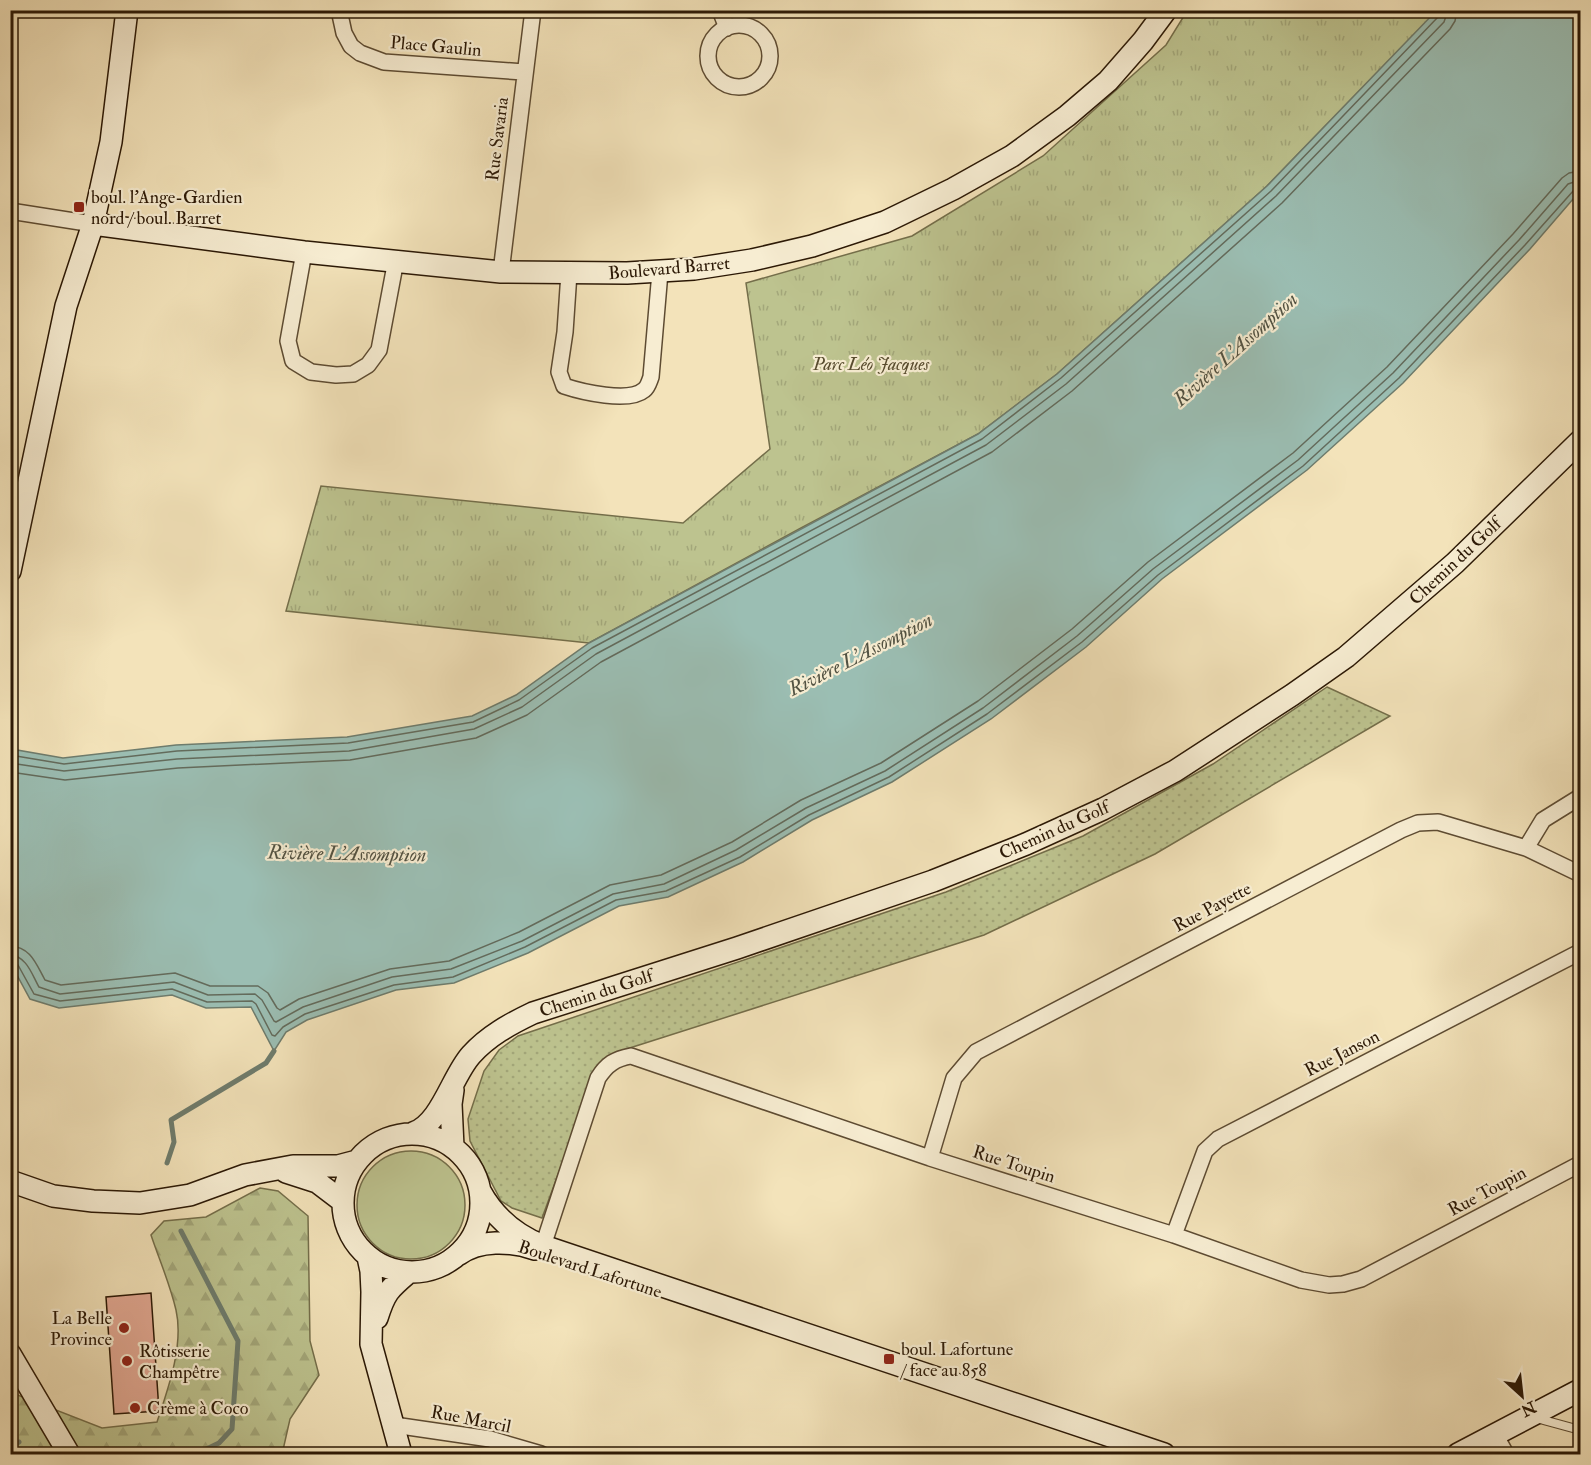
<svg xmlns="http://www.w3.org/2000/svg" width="1591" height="1465" viewBox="0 0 1591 1465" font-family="'IM FELL Double Pica',serif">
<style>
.grass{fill:url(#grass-dots);stroke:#746e4a;stroke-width:1.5}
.forest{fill:url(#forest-firs);stroke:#746e4a;stroke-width:1.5}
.park{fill:url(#park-tufts);stroke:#746e4a;stroke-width:1.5}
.garden{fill:#bdc38f;stroke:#746e4a;stroke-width:1.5}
.water{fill:#9bbeb3;stroke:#6e7c6d;stroke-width:1.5}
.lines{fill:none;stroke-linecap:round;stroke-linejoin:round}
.shore{stroke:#636b5c;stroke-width:1.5}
.stream{stroke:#6e7c6d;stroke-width:5}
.building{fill:#e3a994;stroke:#2b1805;stroke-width:1.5}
.lane-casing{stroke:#5d4b32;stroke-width:10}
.street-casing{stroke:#5d4b32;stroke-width:18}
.secondary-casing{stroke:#2b1805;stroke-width:24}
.lane{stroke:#f7edd2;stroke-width:8}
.street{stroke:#f7edd2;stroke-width:15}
.secondary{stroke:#f7edd2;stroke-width:21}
.poi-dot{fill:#8f2418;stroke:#f7edd2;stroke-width:2}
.labels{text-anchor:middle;stroke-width:4.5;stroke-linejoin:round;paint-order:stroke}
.street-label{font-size:18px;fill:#2b1805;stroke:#f7edd2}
.poi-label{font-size:18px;fill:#2b1805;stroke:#f7edd2;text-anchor:start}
.park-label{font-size:18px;font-style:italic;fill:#574b2e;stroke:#f7edd2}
.water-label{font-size:20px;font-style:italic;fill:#525242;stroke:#f7edd2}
</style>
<defs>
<pattern id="grass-dots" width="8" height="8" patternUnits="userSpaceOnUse" patternTransform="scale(1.5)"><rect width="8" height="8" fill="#bdc38f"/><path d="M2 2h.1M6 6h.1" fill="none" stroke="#a3a77a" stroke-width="1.8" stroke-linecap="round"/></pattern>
<pattern id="forest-firs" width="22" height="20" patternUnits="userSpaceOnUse" patternTransform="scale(1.5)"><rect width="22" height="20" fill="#bdc38f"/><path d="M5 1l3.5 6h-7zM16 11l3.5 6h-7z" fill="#a3a77a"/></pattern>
<pattern id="park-tufts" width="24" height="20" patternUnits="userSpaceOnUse" patternTransform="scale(1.5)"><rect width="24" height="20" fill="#bdc38f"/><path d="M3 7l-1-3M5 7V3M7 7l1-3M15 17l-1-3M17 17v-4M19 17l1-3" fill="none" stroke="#a3a77a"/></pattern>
</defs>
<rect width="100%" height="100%" fill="#f3e3ba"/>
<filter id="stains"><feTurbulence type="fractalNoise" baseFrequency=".00333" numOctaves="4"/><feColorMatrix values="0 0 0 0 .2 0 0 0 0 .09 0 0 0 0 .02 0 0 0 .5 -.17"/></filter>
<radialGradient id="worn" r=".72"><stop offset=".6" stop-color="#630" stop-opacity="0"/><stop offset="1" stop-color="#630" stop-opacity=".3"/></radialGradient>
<path class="grass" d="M 1327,687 L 1390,716 L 1155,854 L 984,935 L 614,1053 L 597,1069 L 542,1218 L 512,1208 L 501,1201 L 470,1141 L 468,1119 L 484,1071 L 499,1050 L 518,1036 L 946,892 L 1083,836 L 1213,764 Z"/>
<path class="forest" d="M 260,1188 L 278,1191 L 308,1216 L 310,1341 L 319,1375 L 290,1419 L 283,1450 L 275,1454 L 11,1454 L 10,1392 L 102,1428 L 157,1422 C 168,1389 184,1345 176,1310 C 170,1284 159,1259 151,1235 L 164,1221 L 206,1217 Z"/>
<path class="park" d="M 1187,11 L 1437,11 L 1267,186 L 1057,374 L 978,434 L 801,528 L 589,643 L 286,611 L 321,486 L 683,523 L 770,449 L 746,283 L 912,236 L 1043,156 L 1166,45 Z"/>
<path class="garden" d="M357 1205a54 54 0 1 1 108 0a54 54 0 1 1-108 0Z"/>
<path class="water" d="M 1437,10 L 1580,11 L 1580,191 L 1530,249 L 1403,383 L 1307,470 L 1162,579 L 1086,647 L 991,719 L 892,782 L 812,820 L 743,862 L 668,897 L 619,906 L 528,953 L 454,983 L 396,990 L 307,1020 L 286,1032 L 274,1051 L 251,1007 L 206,1008 L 172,995 L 59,1008 L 30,999 L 11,964 L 11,749 L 63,758 L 176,745 L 347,737 L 472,716 L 516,695 L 589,643 L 978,434 L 1057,374 L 1267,186 Z"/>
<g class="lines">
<path class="shore" d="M 10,755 L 64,764 L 177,751 L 348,743 L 473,722 L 519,700 L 592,648 L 982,439 L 1061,378 L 1271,191 L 1438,17 L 1440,10
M 10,763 L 64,771 L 177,759 L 349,751 L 474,729 L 522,707 L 596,654 L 986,445 L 1066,384 L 1276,196 L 1444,22 L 1448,10
M 10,772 L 65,780 L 178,768 L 350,760 L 476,738 L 527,715 L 601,662 L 992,452 L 1072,391 L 1282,203 L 1450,29 L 1455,21 L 1457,10
M 10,946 C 31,947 36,964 45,980 L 61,985 L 175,973 L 210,986 L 258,986 L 268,993 L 277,1008 L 280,1010 L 299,999 L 390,969 L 449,961 L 519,932 L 610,885 L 661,875 L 732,842 L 801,800 L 881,763 L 978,701 L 1072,629 L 1148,562 L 1293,453 L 1387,367 L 1513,234 L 1562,178 L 1569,173 L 1580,171
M 10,955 C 27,956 32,975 39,987 L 60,994 L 174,982 L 208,995 L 255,994 L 262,1000 L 274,1021 L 276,1022 L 303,1007 L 392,977 L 451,969 L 522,941 L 613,894 L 664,884 L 736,850 L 806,808 L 885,771 L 983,708 L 1077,636 L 1153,569 L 1298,460 L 1393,373 L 1519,240 L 1568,184 L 1580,180
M 10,962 L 18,965 L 34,994 L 60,1001 L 172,989 L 207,1002 L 252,1001 L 256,1004 L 272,1035 L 275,1036 L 283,1027 L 305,1014 L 394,985 L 453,977 L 525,947 L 616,900 L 666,891 L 740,857 L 809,815 L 889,777 L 987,714 L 1082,642 L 1158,575 L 1303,466 L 1399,378 L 1525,245 L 1574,190 L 1580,188"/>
<path class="stream" d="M 167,1163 L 174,1142 L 171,1120 L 266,1063 L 274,1051
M 181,1231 L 238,1341 L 232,1429 L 219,1443 L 196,1454
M 10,1447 L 19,1442"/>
</g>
<path class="building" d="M 151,1293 L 159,1411 L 114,1414 L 106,1297 Z"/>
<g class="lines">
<defs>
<path id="lane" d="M 1536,1418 L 1580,1430"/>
<path id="street" d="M 339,10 L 344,33 L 351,46 L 360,53 L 384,62 L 524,72
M 720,10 L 727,28
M708 56a31 31 0 1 1 62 0a31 31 0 1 1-62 0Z
M 10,211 L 93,224
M 304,252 L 288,341 L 293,361 L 311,372 L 336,375 L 353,374 L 368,365 L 379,350 L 396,260
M 501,272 L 533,10
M 569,273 L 565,332 L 559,372 L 564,386 C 582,392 629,403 644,390 C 648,387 649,382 651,377 L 660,272
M 1526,848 L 1543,820 L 1580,797
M 930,1158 L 954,1078 L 976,1052 L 1401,830 L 1418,823 L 1438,822 L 1526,848 L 1580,874
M 1174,1235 L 1205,1151 L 1218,1139 L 1580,952
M 543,1246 L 598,1078 C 607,1064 615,1059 631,1056 L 930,1158 L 1174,1235 L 1301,1280 L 1329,1285 L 1343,1284 L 1361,1279 L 1580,1164
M 394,1425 L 490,1439 L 541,1454
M 1495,1434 L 1506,1454"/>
<path id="secondary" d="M 93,224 L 304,252 L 501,272 L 627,273 L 694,269 L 752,260 L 812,246 L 885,222 L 953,189 L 1012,156 L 1067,116 L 1108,81 L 1143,41 L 1166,10
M 10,571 L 66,306 L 93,224 L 111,142 L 127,10
M 413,1133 C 441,1124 452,1076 471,1055 C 488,1036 510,1024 533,1013 L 737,948 L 933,881 L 1026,844 L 1103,809 L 1175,771 L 1292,695 L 1346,657 L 1455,563 L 1580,441
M343 1203a69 69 0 1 1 138 0a69 69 0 1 1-138 0Z
M 453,1147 L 451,1104 L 453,1090
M 286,1172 L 317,1182 L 342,1201
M 10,1181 L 53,1196 L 93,1201 L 140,1203 L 190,1195 L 245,1175 L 293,1166 L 338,1166 L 357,1161
M 480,1191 C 494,1217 515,1235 543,1246 L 1164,1454
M 458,1255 C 479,1239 511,1241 535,1249
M 368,1257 L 371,1271 L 372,1292 L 371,1344 L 401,1454
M 377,1318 C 385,1292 389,1289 409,1272
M 10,1354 L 69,1454
M 1458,1454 L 1580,1390"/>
</defs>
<use href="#lane" class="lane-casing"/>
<use href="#street" class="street-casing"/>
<use href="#secondary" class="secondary-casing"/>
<use href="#lane" class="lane"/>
<use href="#street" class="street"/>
<use href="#secondary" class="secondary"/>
</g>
<g class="poi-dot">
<rect x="73" y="201" width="12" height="12" rx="3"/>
<circle cx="124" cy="1328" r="6"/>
<rect x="883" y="1353" width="12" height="12" rx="3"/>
<circle cx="127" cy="1361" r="6"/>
<circle cx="135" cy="1408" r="6"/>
</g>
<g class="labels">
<g class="street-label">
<text transform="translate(436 46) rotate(5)" y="6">Place Gaulin</text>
<text transform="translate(497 139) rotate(-83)" y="6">Rue Savaria</text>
<text transform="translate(669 268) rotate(-5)" y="6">Boulevard Barret</text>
<text transform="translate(1455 561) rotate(-43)" y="6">Chemin du Golf</text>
<text transform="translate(1054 830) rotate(-24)" y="6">Chemin du Golf</text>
<text transform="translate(1212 907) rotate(-28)" y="6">Rue Payette</text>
<text transform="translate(596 993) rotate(-18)" y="6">Chemin du Golf</text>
<text transform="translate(1342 1053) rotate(-27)" y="6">Rue Janson</text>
<text transform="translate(1014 1164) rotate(18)" y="6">Rue Toupin</text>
<text transform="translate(1487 1191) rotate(-28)" y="6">Rue Toupin</text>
<text transform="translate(590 1269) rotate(18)" y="6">Boulevard Lafortune</text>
<text transform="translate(471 1419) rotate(11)" y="6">Rue Marcil</text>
</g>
<g class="poi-label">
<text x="91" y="203">boul. l'Ange-Gardien<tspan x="91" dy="21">nord / boul. Barret</tspan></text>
<text x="112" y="1324" text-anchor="end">La Belle<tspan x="112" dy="21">Province</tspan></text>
<text x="901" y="1355">boul. Lafortune<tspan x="901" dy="21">/ face au 858</tspan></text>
<text x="139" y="1357">Rôtisserie<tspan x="139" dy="21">Champêtre</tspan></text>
<text x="147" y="1414">Crème à Coco</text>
</g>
<g class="park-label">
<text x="871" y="370">Parc Léo Jacques</text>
</g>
<g class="water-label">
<text transform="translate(1235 349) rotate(-42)" y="7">Rivière L'Assomption</text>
<text transform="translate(860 654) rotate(-27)" y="7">Rivière L'Assomption</text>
<text transform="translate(347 853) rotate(1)" y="7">Rivière L'Assomption</text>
</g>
</g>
<rect width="1591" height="1465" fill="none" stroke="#f3e3ba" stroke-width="36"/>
<rect x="12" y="12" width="1567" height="1441" fill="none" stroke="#2b1805" stroke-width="3"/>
<rect x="18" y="18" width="1555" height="1429" fill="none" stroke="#2b1805" stroke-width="1.5"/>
<g transform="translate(1522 1396) rotate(153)" stroke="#f7edd2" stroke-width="4.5" paint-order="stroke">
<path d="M0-4.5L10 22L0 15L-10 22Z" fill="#2b1805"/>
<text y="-9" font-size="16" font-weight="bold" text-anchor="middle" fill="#2b1805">N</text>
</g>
<rect width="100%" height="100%" filter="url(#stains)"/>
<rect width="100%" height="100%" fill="url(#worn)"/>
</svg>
